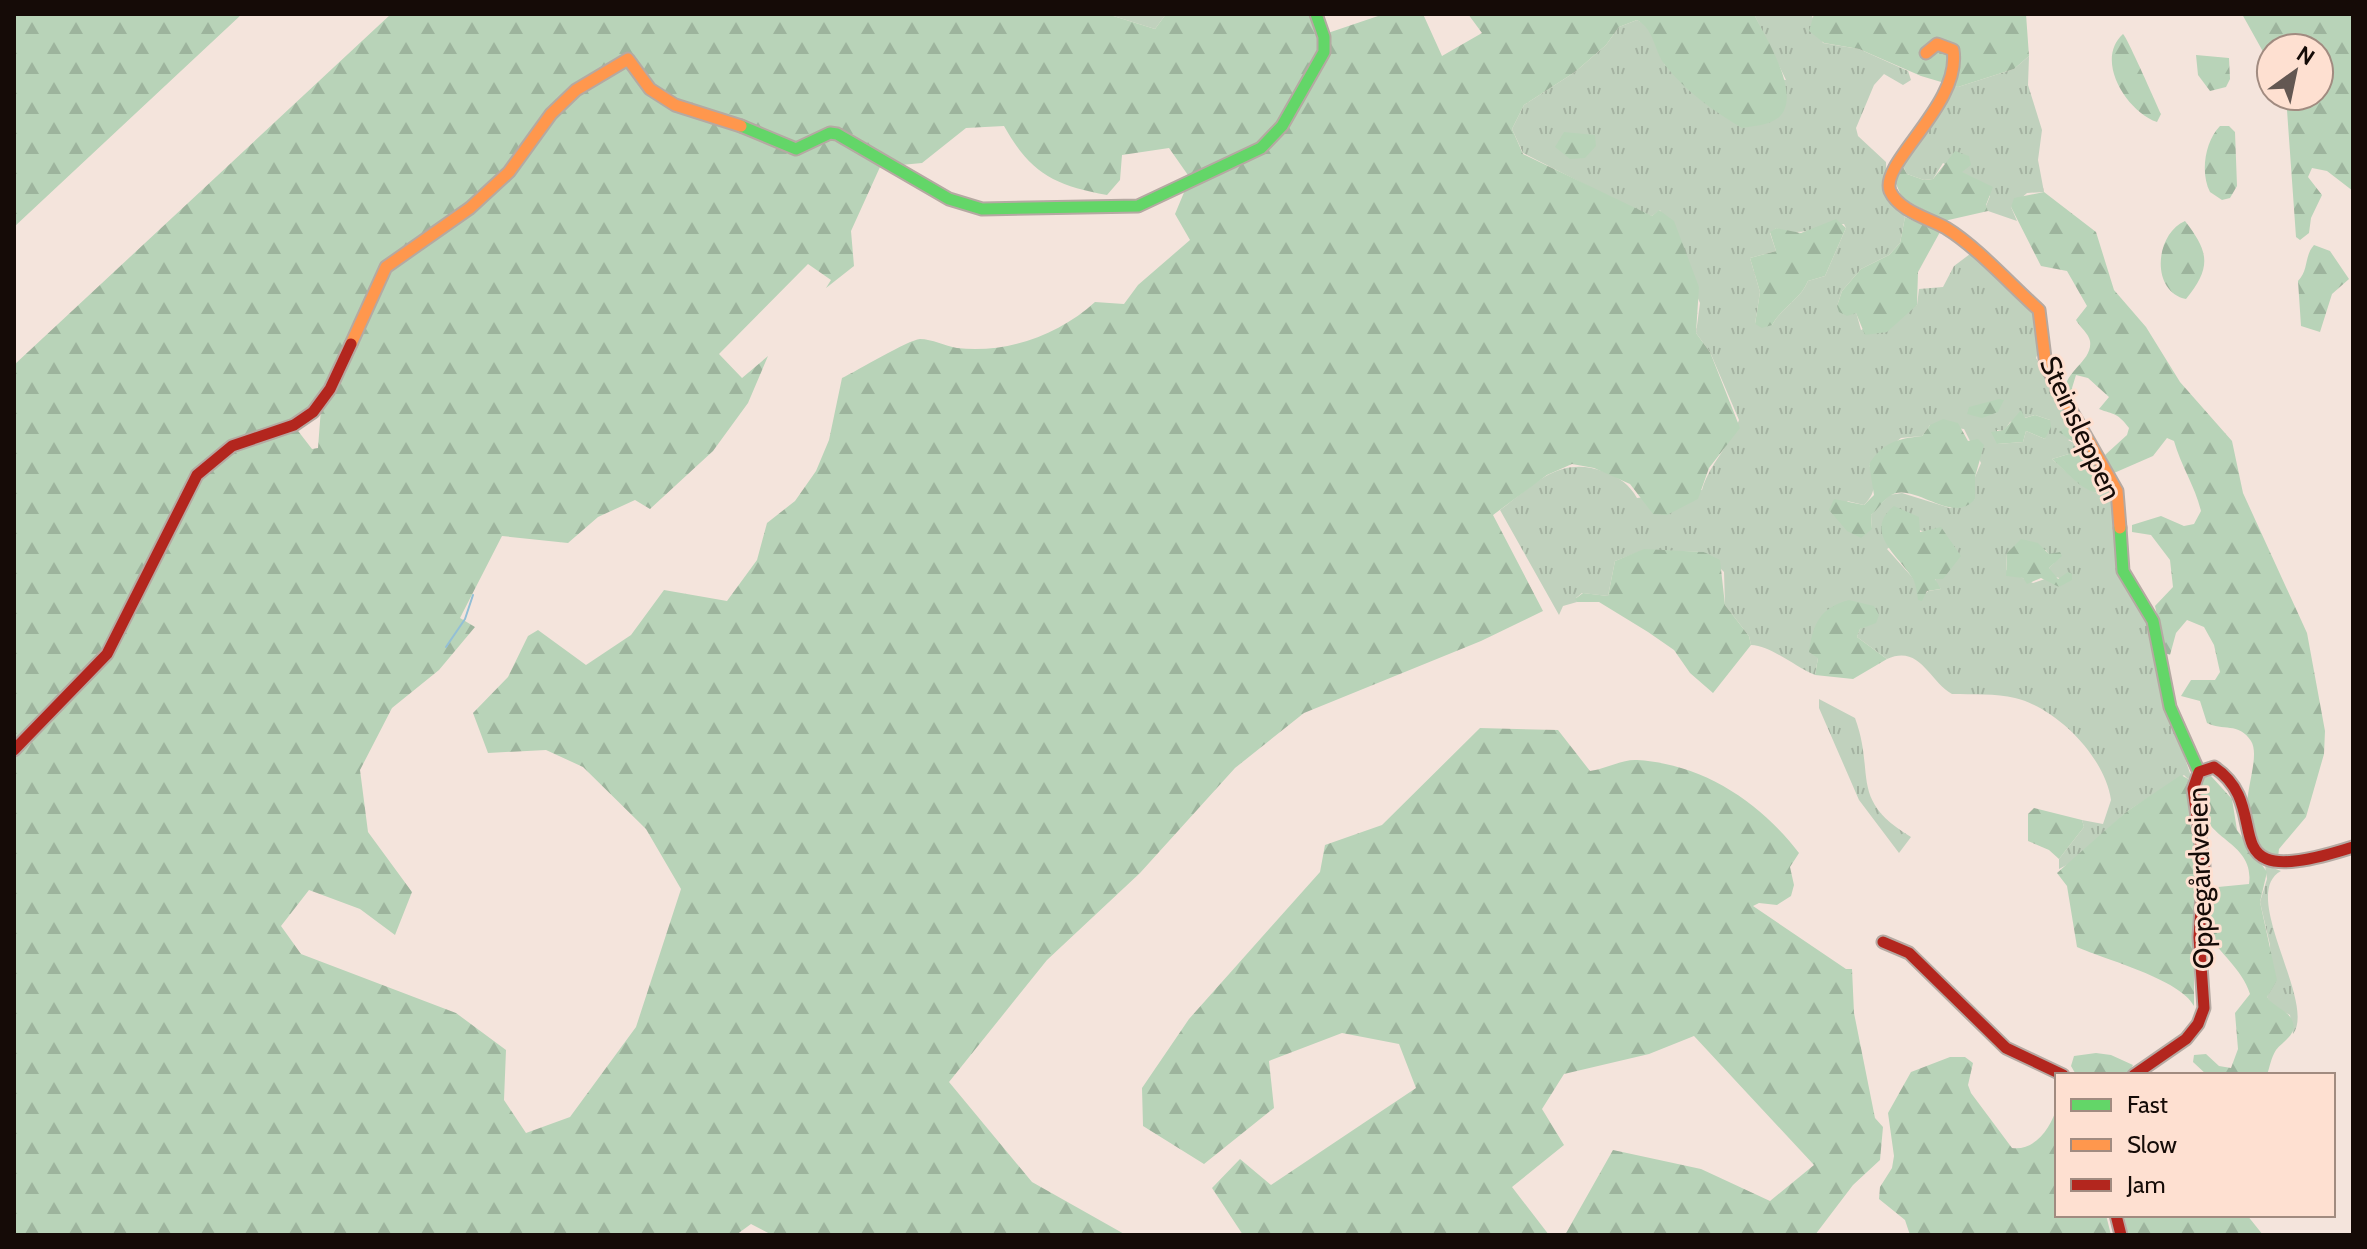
<svg xmlns="http://www.w3.org/2000/svg" width="2367" height="1249" viewBox="0 0 2367 1249" font-family="Cabin,sans-serif">
<style>
.grass{fill:url(#grass-tufts);fill-rule:evenodd}
.forest{fill:url(#forest-firs);fill-rule:evenodd}
.lines{fill:none;stroke-linecap:round;stroke-linejoin:round}
.stream{stroke:#93bfd6;stroke-width:2}
.fast-casing{stroke:#b5a9a2;stroke-width:15}
.slow-casing{stroke:#b5a9a2;stroke-width:15}
.jam-casing{stroke:#b5a9a2;stroke-width:15}
.fast{stroke:#63d668;stroke-width:11}
.slow{stroke:#ff974d;stroke-width:11}
.jam{stroke:#b3261e;stroke-width:11}
.labels{text-anchor:middle;stroke-width:6;stroke-linejoin:round;paint-order:stroke}
.street-label{font-size:28px;fill:#150b07;stroke:#fee0d1}
</style>
<defs>
<pattern id="grass-tufts" width="24" height="20" patternUnits="userSpaceOnUse" patternTransform="scale(2)"><rect width="24" height="20" fill="#c0d1bd"/><path d="M3 7l-1-3M5 7V3M7 7l1-3M15 17l-1-3M17 17v-4M19 17l1-3" fill="none" stroke="#a4b2a1"/></pattern>
<pattern id="forest-firs" width="22" height="20" patternUnits="userSpaceOnUse" patternTransform="scale(2)"><rect width="22" height="20" fill="#b8d3b8"/><path d="M5 1l3.5 6h-7zM16 11l3.5 6h-7z" fill="#9db49d"/></pattern>
</defs>
<rect width="100%" height="100%" fill="#f4e4dc"/>
<path class="grass" d="M 1107,14 L 1166,14 L 1155,29 Z
M 1754,14 L 1814,14 L 1812,16 L 1823,43 L 1859,49 L 1908,71 L 1911,80 L 1903,85 L 1884,74 L 1874,85 L 1856,128 L 1858,136 L 1886,162 L 1887,196 L 1905,217 L 1900,243 L 1889,255 L 1861,269 L 1842,291 L 1837,306 L 1856,312 L 1861,330 L 1917,305 L 1919,289 L 1943,287 L 1954,266 L 1970,254 L 2038,313 L 2040,348 L 2036,358 L 2084,436 L 2068,440 L 2080,446 L 2079,451 L 2052,459 L 2077,482 L 2098,494 L 2105,489 L 2099,469 L 2113,487 L 2123,577 L 2120,580 L 2147,616 L 2170,715 L 2191,776 L 2188,779 L 2184,775 L 2126,812 L 2076,860 L 2059,869 L 2059,859 L 2084,827 L 2082,820 L 2103,824 L 2111,800 C 2105,757 2057,708 2015,698 C 1996,693 1972,695 1952,694 C 1929,681 1920,644 1887,659 L 1857,637 L 1860,629 L 1879,615 L 1818,658 L 1815,675 C 1795,667 1772,646 1751,645 L 1749,636 L 1725,605 L 1724,572 L 1704,552 L 1644,550 L 1615,561 L 1608,596 L 1582,593 L 1576,598 L 1577,602 L 1563,606 L 1559,615 L 1500,510 C 1534,485 1559,454 1605,472 C 1620,478 1629,484 1637,498 L 1702,490 C 1710,463 1730,446 1739,420 L 1710,352 L 1696,333 L 1700,303 L 1660,210 L 1652,216 L 1643,214 L 1523,153 L 1512,129 L 1524,105 L 1575,72 L 1606,45 L 1619,27 L 1637,20 L 1648,26 L 1665,65 L 1786,80 ZM 1844,224 L 1846,228 L 1825,276 L 1808,281 C 1800,300 1783,306 1772,325 L 1755,324 L 1760,292 L 1750,258 L 1776,251 L 1770,233 L 1776,228 C 1798,238 1821,226 1844,224 ZM 2035,415 L 2050,420 L 2045,439 L 2026,431 L 2023,442 L 1997,444 L 1997,430 L 2004,431 L 2010,422 ZM 1930,425 L 1964,429 L 1981,463 L 1975,477 L 1975,499 L 1950,508 L 1902,493 L 1889,495 L 1871,515 L 1872,529 L 1847,501 L 1864,505 C 1878,491 1874,482 1869,464 L 1901,438 L 1922,436 ZM 1917,529 L 1927,533 L 1936,583 L 1941,589 L 1928,591 L 1923,596 L 1912,577 L 1887,549 ZM 2046,550 L 2054,563 L 2049,568 L 2052,576 L 2063,579 L 2059,587 L 2048,578 L 2033,583 L 2006,570 L 2007,553 Z
M 2029,56 L 2028,85 L 2042,130 L 2038,160 L 2044,192 L 2027,193 L 2011,207 L 2017,221 L 1988,211 L 1986,206 L 1990,196 L 1973,179 L 1943,163 L 1933,179 L 1924,180 L 1907,174 L 1900,160 L 1953,85 L 1958,87 L 2014,69 Z
M 1819,699 L 1855,718 C 1876,775 1848,799 1911,837 L 1899,853 L 1859,800 L 1819,708 Z
M 2265,865 L 2281,871 C 2238,894 2317,1002 2293,1034 L 2290,1015 L 2273,1007 L 2267,997 L 2271,985 L 2270,945 L 2260,902 L 2267,879 Z"/>
<path class="forest" d="M 14,14 L 242,14 L 14,227 Z
M 391,14 L 1107,14 L 1155,29 L 1166,14 L 1310,14 L 1319,36 L 1384,14 L 1423,14 L 1442,56 L 1482,33 L 1468,14 L 1754,14 C 1765,37 1804,97 1778,118 C 1769,125 1754,126 1742,128 C 1715,112 1685,91 1665,65 C 1653,49 1655,30 1637,20 L 1619,27 L 1606,45 L 1575,72 L 1524,105 L 1512,129 L 1523,154 L 1652,216 L 1659,210 L 1674,221 L 1699,287 L 1696,333 L 1710,352 L 1740,428 L 1709,468 L 1698,499 L 1667,515 L 1653,514 L 1630,484 L 1594,468 L 1572,464 L 1547,475 L 1493,515 L 1543,611 L 1481,641 L 1304,713 L 1235,768 L 1140,873 L 1047,960 L 949,1082 L 1032,1182 L 1126,1235 L 772,1235 L 751,1224 L 736,1235 L 14,1235 L 14,365 ZM 1004,126 C 1031,174 1054,185 1107,195 L 1120,180 L 1122,155 L 1169,148 L 1190,178 L 1175,214 L 1190,240 L 1138,285 L 1124,304 L 1095,302 C 1059,335 1006,354 957,348 C 945,346 932,339 920,339 C 908,340 857,371 842,378 L 829,440 L 816,471 L 795,501 L 767,523 L 757,560 L 727,601 L 664,590 L 631,635 L 586,665 L 538,630 L 528,636 L 508,677 L 473,713 L 488,753 L 546,750 L 583,767 L 646,829 L 681,889 L 636,1027 L 570,1117 L 526,1133 L 504,1100 L 506,1050 L 456,1013 L 301,954 L 281,926 L 309,890 L 360,909 L 395,935 L 412,892 L 368,832 L 360,770 L 392,708 L 439,670 L 475,627 L 460,618 L 502,536 L 568,543 L 598,517 L 635,500 L 650,509 L 713,451 L 748,403 L 768,356 L 742,378 L 719,354 L 808,264 L 831,280 L 826,288 L 854,266 L 851,231 L 880,167 L 922,163 L 966,128 ZM 321,408 L 318,448 L 312,449 L 295,427 Z
M 1814,14 L 2026,14 L 2029,56 L 2014,69 L 1958,87 L 1921,76 L 1859,49 L 1824,43 L 1809,31 Z
M 2242,14 L 2353,14 L 2353,191 L 2327,171 L 2312,168 L 2308,177 L 2322,195 L 2311,218 L 2309,233 L 2300,240 L 2296,237 L 2286,96 L 2319,96 L 2319,48 L 2271,48 L 2271,66 Z
M 2123,34 C 2127,37 2156,103 2161,114 L 2157,122 C 2127,112 2094,60 2123,34 Z
M 2196,55 L 2229,58 L 2230,79 L 2226,87 L 2210,91 L 2198,75 Z
M 2220,126 L 2229,126 L 2235,132 L 2237,186 L 2230,198 L 2222,200 L 2210,192 C 2200,173 2205,141 2220,126 Z
M 1564,132 L 1595,135 L 1596,146 L 1585,158 L 1570,159 L 1555,147 Z
M 1955,151 L 1969,156 L 1971,165 L 1962,172 L 1993,187 L 1986,205 L 1988,211 L 1944,221 L 1902,198 L 1892,174 L 1899,160 L 1907,174 L 1924,180 L 1933,179 Z
M 2044,192 L 2096,232 L 2114,290 L 2146,327 L 2180,382 L 2232,441 L 2243,493 L 2307,633 L 2325,731 L 2324,754 L 2306,817 L 2279,849 L 2278,858 C 2217,836 2266,765 2251,741 C 2239,722 2222,731 2207,723 L 2200,701 L 2181,696 L 2191,680 L 2215,680 L 2220,672 L 2214,645 L 2204,627 L 2187,620 L 2176,633 L 2170,655 L 2165,653 L 2155,606 L 2173,587 L 2170,560 L 2151,535 L 2132,532 L 2132,525 L 2161,516 L 2184,526 L 2194,524 L 2201,511 C 2195,486 2181,466 2174,441 L 2167,438 L 2153,456 L 2114,473 L 2105,455 L 2127,435 L 2129,428 C 2117,412 2114,415 2099,409 L 2109,397 L 2088,378 L 2076,375 L 2072,388 L 2076,407 L 2065,391 C 2065,370 2093,361 2090,341 C 2089,334 2080,327 2076,320 L 2087,306 L 2067,271 L 2041,266 L 2011,207 L 2014,198 Z
M 1905,217 L 1940,232 L 1918,272 L 1917,305 L 1887,332 L 1865,335 L 1856,313 L 1847,316 L 1839,312 L 1837,306 L 1842,291 L 1861,269 L 1889,255 L 1900,243 Z
M 1836,219 L 1846,228 L 1825,276 L 1808,281 C 1800,300 1783,306 1772,325 L 1762,328 L 1755,324 L 1760,292 L 1750,258 L 1776,251 L 1770,232 L 1776,228 L 1801,233 Z
M 2185,221 C 2209,252 2212,267 2186,299 C 2150,291 2155,234 2185,221 Z
M 2314,245 L 2330,251 L 2349,279 L 2332,294 L 2320,332 L 2301,326 L 2298,281 C 2309,270 2304,256 2314,245 Z
M 1999,399 L 2004,400 L 1998,412 L 1982,418 L 1967,414 L 1969,407 Z
M 2021,410 L 2025,418 L 2035,415 L 2050,420 L 2051,427 L 2045,439 L 2026,431 L 2023,442 L 1997,444 L 1991,432 L 2004,430 Z
M 1943,419 L 1958,423 L 1968,441 L 1978,439 L 1984,445 L 1975,477 L 1975,499 C 1951,527 1912,478 1888,497 C 1883,501 1877,510 1871,515 L 1872,529 L 1861,538 L 1847,531 L 1829,510 L 1834,499 L 1864,505 L 1874,495 L 1869,464 C 1884,442 1896,439 1922,436 L 1930,425 Z
M 2071,424 L 2099,470 L 2104,494 C 2082,493 2067,472 2052,459 L 2079,451 L 2079,446 L 2059,432 Z
M 1894,506 L 1919,517 L 1920,532 L 1941,527 L 1961,556 L 1943,579 L 1935,579 L 1941,589 L 1927,591 L 1922,601 L 1918,600 C 1917,592 1916,583 1911,576 C 1897,555 1863,531 1894,506 Z
M 2021,539 L 2038,543 L 2049,554 L 2060,552 L 2062,556 L 2049,568 L 2058,579 L 2068,572 L 2072,574 L 2072,580 L 2059,587 L 2041,578 L 2027,584 L 2023,578 L 2006,576 L 2007,553 Z
M 1644,549 L 1704,552 L 1720,560 L 1725,605 L 1749,636 L 1751,645 L 1713,693 L 1690,673 L 1674,650 L 1648,632 L 1599,602 L 1577,602 L 1575,599 L 1583,593 L 1608,596 L 1615,561 Z
M 1849,600 L 1874,606 L 1879,615 L 1876,623 L 1860,629 L 1857,637 L 1887,659 L 1853,679 L 1815,675 L 1818,658 L 1809,652 C 1813,623 1820,608 1849,600 Z
M 1480,728 L 1558,730 L 1590,771 C 1606,769 1622,759 1637,760 C 1703,764 1760,802 1799,853 L 1790,867 L 1794,885 L 1791,896 L 1777,905 L 1759,903 L 1753,906 L 1846,969 L 1852,969 L 1854,1013 L 1875,1118 L 1883,1127 L 1880,1160 L 1853,1185 L 1815,1235 L 1565,1235 L 1613,1150 L 1701,1169 L 1770,1201 L 1814,1165 L 1694,1036 L 1649,1054 L 1564,1074 L 1542,1109 L 1564,1145 L 1512,1187 L 1549,1235 L 1243,1235 L 1212,1188 L 1240,1159 L 1271,1185 L 1416,1088 L 1399,1044 L 1342,1033 L 1269,1061 L 1274,1108 L 1204,1164 L 1143,1126 L 1142,1088 L 1189,1019 L 1320,872 L 1325,845 L 1382,825 Z
M 2181,775 L 2188,779 L 2189,818 L 2201,875 L 2194,933 L 2194,1006 C 2180,979 2106,960 2077,947 L 2067,886 L 2057,873 L 2126,812 Z
M 2211,776 L 2232,799 L 2237,830 L 2267,872 L 2260,902 L 2277,980 L 2267,997 C 2274,1007 2285,1009 2291,1018 C 2300,1033 2284,1040 2276,1050 C 2271,1058 2270,1066 2267,1075 L 2207,1075 L 2193,1062 L 2194,1055 L 2206,1054 L 2219,1066 L 2231,1068 L 2238,1049 L 2235,1013 L 2250,994 C 2242,968 2219,954 2206,930 L 2211,899 L 2218,887 L 2249,884 C 2256,834 2186,843 2202,777 Z
M 2034,808 L 2082,820 L 2084,827 L 2059,859 L 2049,850 L 2028,841 L 2028,814 Z
M 2096,1053 L 2111,1055 L 2133,1065 L 2128,1075 L 2075,1073 L 2071,1066 L 2074,1056 Z
M 1950,1057 L 1965,1057 L 1973,1063 L 1968,1085 L 1971,1093 L 2012,1148 C 2036,1151 2051,1127 2057,1107 L 2057,1215 L 2106,1215 L 2111,1235 L 1910,1235 L 1905,1220 L 1879,1199 L 1880,1187 L 1892,1168 L 1894,1156 L 1888,1113 L 1911,1072 Z
M 2124,1215 L 2247,1215 L 2263,1235 L 2128,1235 Z"/>
<g class="lines">
<path class="stream" d="M 446,647 L 465,619 L 473,595"/>
<defs>
<path id="fast" d="M 741,126 L 796,149 L 830,133 L 837,134 L 949,199 L 982,209 L 1138,206 L 1261,148 L 1282,126 L 1324,52 L 1324,37 L 1316,14
M 2120,528 L 2123,571 L 2153,621 L 2170,707 L 2199,772"/>
<path id="slow" d="M 1926,53 L 1937,44 L 1953,50 C 1962,104 1879,163 1890,191 C 1899,211 1928,218 1946,228 C 1977,247 2011,285 2039,310 L 2046,366 L 2117,491 L 2120,528
M 351,344 L 386,267 L 470,208 L 509,172 L 551,114 L 576,90 L 628,59 L 650,89 L 675,105 L 741,126"/>
<path id="jam" d="M 14,750 L 107,654 L 197,475 L 232,446 L 294,425 L 313,412 L 330,389 L 351,344
M 1883,942 L 1909,953 L 2006,1048 L 2063,1075
M 2134,1075 L 2186,1039 L 2198,1024 L 2204,1008 L 2199,937 L 2204,866 L 2193,789 L 2199,772 L 2214,767 C 2280,811 2201,896 2353,847
M 2116,1215 L 2121,1235"/>
</defs>
<use href="#fast" class="fast-casing"/>
<use href="#slow" class="slow-casing"/>
<use href="#jam" class="jam-casing"/>
<use href="#fast" class="fast"/>
<use href="#slow" class="slow"/>
<use href="#jam" class="jam"/>
</g>
<g class="labels">
<g class="street-label">
<text transform="translate(2081 428) rotate(65)" y="10">Steinsleppen</text>
<text transform="translate(2200 878) rotate(-92)" y="10">Oppegårdveien</text>
</g>
</g>
<rect width="2367" height="1249" fill="none" stroke="#150b07" stroke-width="32"/>
<rect x="2055" y="1073" width="280" height="144" fill="#fee0d1" stroke="#a18b80" stroke-width="2"/>
<rect x="2071" y="1099" width="40" height="12" fill="#63d668" stroke="#a18b80" stroke-width="2"/>
<text x="2127" y="1113" font-size="24" fill="#150b07">Fast</text>
<rect x="2071" y="1139" width="40" height="12" fill="#ff974d" stroke="#a18b80" stroke-width="2"/>
<text x="2127" y="1153" font-size="24" fill="#150b07">Slow</text>
<rect x="2071" y="1179" width="40" height="12" fill="#b3261e" stroke="#a18b80" stroke-width="2"/>
<text x="2127" y="1193" font-size="24" fill="#150b07">Jam</text>
<g transform="translate(2295 72) rotate(33)"><circle r="38" fill="#fee0d1" stroke="#a18b80" stroke-width="2"/>
<path d="M0-6L14 30L0 20L-14 30Z" fill="#635752"/>
<text y="-12" font-size="22" font-weight="bold" text-anchor="middle" fill="#150b07">N</text>
</g>
</svg>
